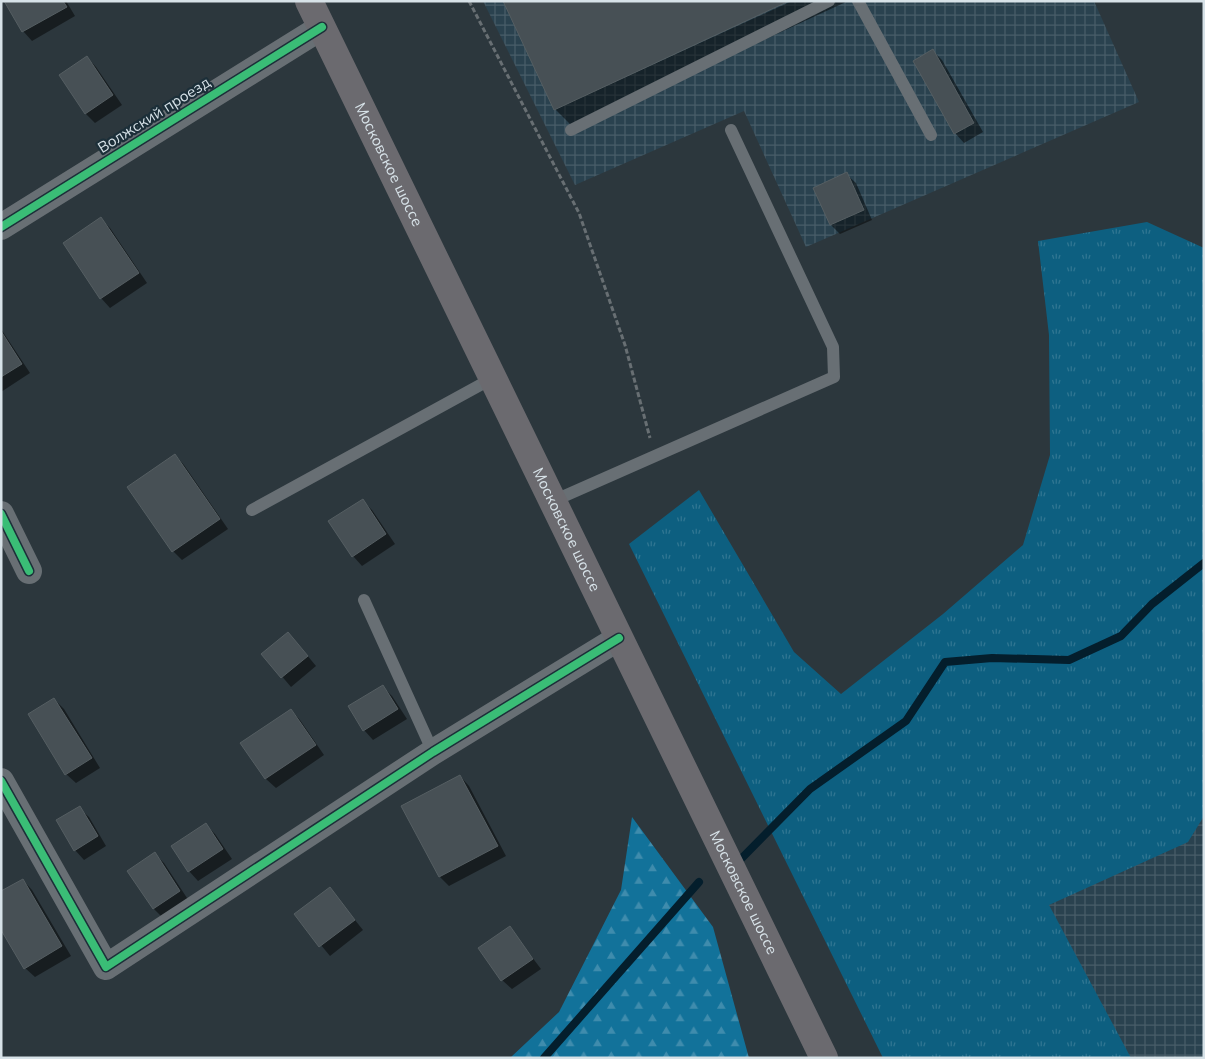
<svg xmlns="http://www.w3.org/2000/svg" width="1205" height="1059" viewBox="0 0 1205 1059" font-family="Mulish,sans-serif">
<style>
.industrial{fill:url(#industrial-grid)}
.grass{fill:url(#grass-tufts)}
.forest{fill:url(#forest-firs)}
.shadow{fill:#0007}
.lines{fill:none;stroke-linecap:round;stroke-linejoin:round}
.stream{stroke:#041e2c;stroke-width:8}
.building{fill:#475055;stroke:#555e62}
.path{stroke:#686f73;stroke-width:3;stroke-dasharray:5 2.5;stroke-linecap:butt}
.service{stroke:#686f74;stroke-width:12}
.minor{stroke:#686f74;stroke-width:26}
.primary{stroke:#6b6a6f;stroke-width:28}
.cycleway-casing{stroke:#1c2f39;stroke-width:11}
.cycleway{stroke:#3abd76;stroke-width:8}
.labels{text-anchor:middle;stroke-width:4.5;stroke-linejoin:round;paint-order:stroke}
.street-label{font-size:15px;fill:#d7e2e8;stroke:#1c2f39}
</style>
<defs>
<pattern id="industrial-grid" width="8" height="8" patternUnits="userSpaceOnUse" patternTransform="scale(1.25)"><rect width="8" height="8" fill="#2a424f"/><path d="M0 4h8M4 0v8" fill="none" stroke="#485d68"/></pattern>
<pattern id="grass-tufts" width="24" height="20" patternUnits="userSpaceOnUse" patternTransform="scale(1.25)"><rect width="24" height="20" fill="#0d5f80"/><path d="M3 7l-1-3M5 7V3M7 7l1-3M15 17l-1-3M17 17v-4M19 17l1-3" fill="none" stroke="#307692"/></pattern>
<pattern id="forest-firs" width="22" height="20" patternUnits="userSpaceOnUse" patternTransform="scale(1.25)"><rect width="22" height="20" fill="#12729a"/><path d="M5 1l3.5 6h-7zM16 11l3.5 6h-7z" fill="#3f8cad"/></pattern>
</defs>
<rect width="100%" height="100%" fill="#2c373d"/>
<path class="industrial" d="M 483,1 L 1094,1 L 1139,102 L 806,247 L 744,111 L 575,185 Z
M 1204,738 L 1204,1058 L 1079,1058 L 980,856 Z"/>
<path class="grass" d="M 1147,222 L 1204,248 L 1204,816 L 1188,842 L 1049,905 L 1131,1058 L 883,1058 L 629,544 L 699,490 L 794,652 L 841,694 L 943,614 L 1023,545 L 1050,455 L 1049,335 L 1038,241 Z"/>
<path class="forest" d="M 632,817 L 713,927 L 749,1058 L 510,1058 L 559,1012 L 621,890 Z"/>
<path class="shadow" d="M 6,1 L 66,1 L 75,16 L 32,41 L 23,31 Z
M 792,1 L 848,1 L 574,128 L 555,109 Z
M 933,51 L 942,60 L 983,132 L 964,143 L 955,133 Z
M 87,57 L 96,67 L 122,105 L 95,123 L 86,114 L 60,75 Z
M 846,174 L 856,183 L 872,220 L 840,234 L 831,225 Z
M 101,219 L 110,228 L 147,283 L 110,308 L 101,298 L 64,244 Z
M 1,329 L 30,373 L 1,392 Z
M 175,455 L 184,465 L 228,529 L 182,560 L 173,551 Z
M 362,500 L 372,510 L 395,544 L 362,566 L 353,556 Z
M 297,643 L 316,666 L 291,687 L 263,654 Z
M 383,687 L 392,696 L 407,719 L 373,740 L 364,730 Z
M 54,699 L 64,709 L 100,768 L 76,783 L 66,774 Z
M 291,710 L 300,720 L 324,755 L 276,788 L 266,779 L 242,744 Z
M 460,776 L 469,786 L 506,856 L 449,886 L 440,877 L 403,807 Z
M 79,808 L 89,817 L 106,846 L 84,860 L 75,850 Z
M 206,825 L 215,834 L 232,859 L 198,881 L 189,871 Z
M 155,854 L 164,863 L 189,901 L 163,918 L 154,909 Z
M 23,880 L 32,890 L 71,956 L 35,977 L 25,968 Z
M 330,889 L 363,930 L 330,956 L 296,915 Z
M 510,928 L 541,969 L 512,989 L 502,980 Z"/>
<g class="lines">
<path class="stream" d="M 739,861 L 810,789 L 906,721 L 945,662 L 992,658 L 1069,660 L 1121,636 L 1152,604 L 1204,563
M 544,1058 L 699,882"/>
</g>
<path class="building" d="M 4,1 L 63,1 L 67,7 L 22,32 Z
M 503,1 L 789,1 L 554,110 Z
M 933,49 L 974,123 L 954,134 L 913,61 Z
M 87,56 L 113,95 L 85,114 L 59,75 Z
M 847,172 L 864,210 L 830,225 L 813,188 Z
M 101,217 L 139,273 L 100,299 L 63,243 Z
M 1,331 L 22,364 L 1,377 Z
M 175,454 L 220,519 L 172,552 L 127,487 Z
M 363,499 L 386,534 L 352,557 L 328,521 Z
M 288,632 L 308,656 L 281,678 L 261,654 Z
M 383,685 L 398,709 L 363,731 L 348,706 Z
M 54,698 L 92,758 L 65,775 L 28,714 Z
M 291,709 L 316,745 L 265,779 L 240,743 Z
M 460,775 L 498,846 L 439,877 L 401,806 Z
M 80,806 L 98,836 L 74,851 L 56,820 Z
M 206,823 L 223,849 L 188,872 L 171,846 Z
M 155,852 L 180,891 L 153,909 L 127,871 Z
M 23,879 L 62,946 L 24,969 L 1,930 L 1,891 Z
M 330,887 L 355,920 L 319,947 L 294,914 Z
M 510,926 L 533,959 L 501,981 L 478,948 Z"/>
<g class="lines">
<path class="path" d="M 469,1 L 579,213 L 625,345 L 650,438"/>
<path class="service" d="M 858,1 L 931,135
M 571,130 L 829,1
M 553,501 L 834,377 L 833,347 L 731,130
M 252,510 L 493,378
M 364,600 L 433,752"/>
<path class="minor" d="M 1,227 L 322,27
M 1,514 L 29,571
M 1,781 L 106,967 L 433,752 L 619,638"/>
<path class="primary" id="s1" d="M 309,1 L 824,1058"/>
<defs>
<path id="cycleway" d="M 1,227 L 322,27
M 1,514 L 29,571
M 1,781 L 106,967 L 433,752 L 619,638"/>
</defs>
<use href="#cycleway" class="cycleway-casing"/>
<use href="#cycleway" class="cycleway"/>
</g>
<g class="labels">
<g class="street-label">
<text transform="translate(154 115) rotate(-32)" y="5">Волжский проезд</text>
<text dy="5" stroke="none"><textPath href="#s1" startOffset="182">Московское шоссе</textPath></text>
<text dy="5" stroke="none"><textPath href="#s1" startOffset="588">Московское шоссе</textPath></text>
<text dy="5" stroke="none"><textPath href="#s1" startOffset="992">Московское шоссе</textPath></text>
</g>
</g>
<rect width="1205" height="1059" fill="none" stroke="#d7e2e8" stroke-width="5"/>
</svg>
